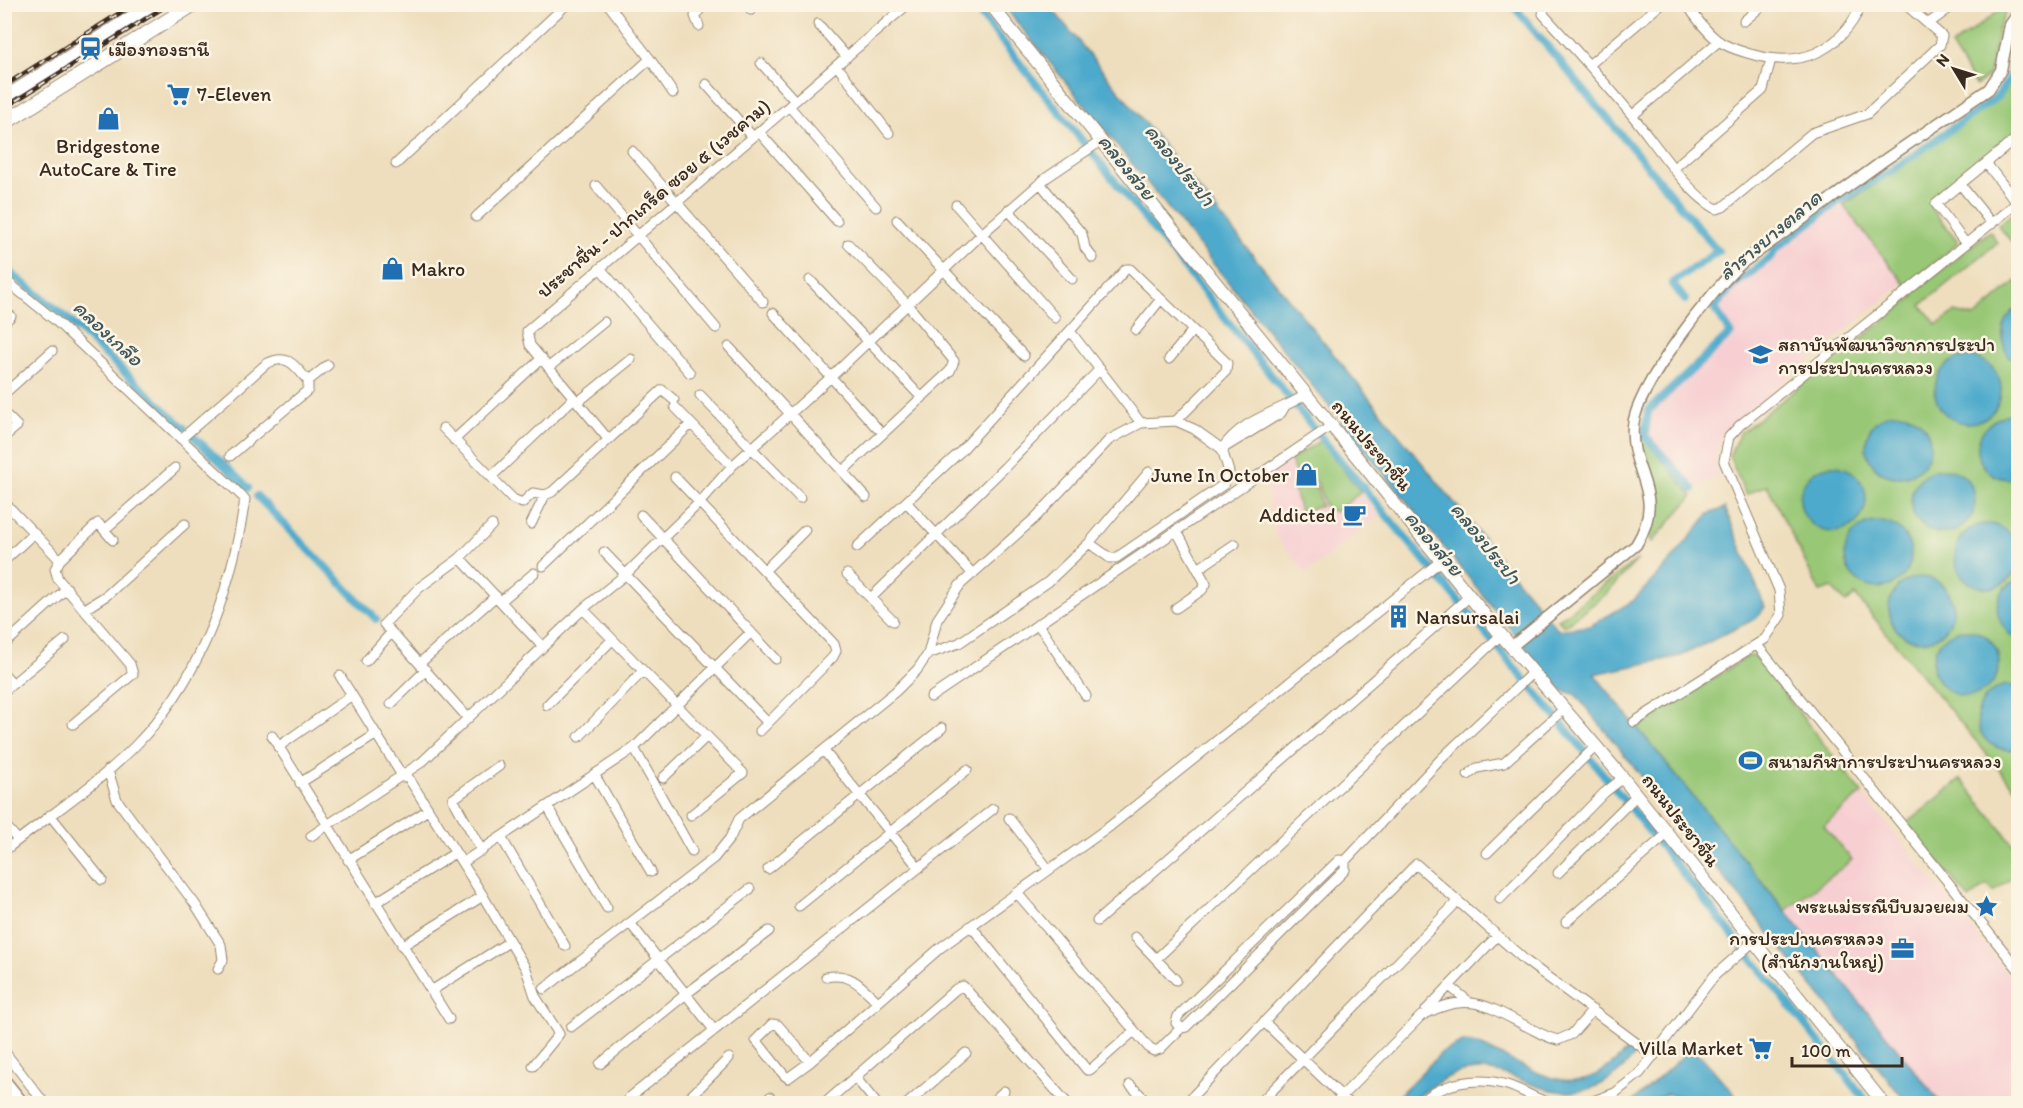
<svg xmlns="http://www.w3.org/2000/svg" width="2023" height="1108" viewBox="0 0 2023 1108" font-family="Itim,'Playpen Sans Thai',sans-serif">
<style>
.built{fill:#f7cfd2}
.green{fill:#98c776;stroke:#6a784a;stroke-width:1.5}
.water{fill:#4eaacc;stroke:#446a75;stroke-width:1.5}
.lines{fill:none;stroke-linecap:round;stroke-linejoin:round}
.canal{stroke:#4eaacc;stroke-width:8}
.minor-casing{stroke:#94846e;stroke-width:11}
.tertiary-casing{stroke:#94846e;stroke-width:13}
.secondary-casing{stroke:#94846e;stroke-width:14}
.primary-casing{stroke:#94846e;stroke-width:16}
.motorway-casing{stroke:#94846e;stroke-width:19}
.minor{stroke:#fff;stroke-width:9}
.tertiary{stroke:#fff;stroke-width:10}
.secondary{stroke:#fff;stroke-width:12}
.primary{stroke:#fff;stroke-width:14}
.motorway{stroke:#fff;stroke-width:16}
.rail-casing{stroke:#3b2a1e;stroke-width:4.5}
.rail{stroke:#fcf5e5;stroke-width:2;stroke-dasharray:7;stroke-linecap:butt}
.labels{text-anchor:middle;stroke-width:5;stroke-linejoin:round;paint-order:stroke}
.poi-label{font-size:20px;fill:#3b2a1e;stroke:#fcf5e5;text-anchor:start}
.street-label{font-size:20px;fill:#3b2a1e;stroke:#fcf5e5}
.water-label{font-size:21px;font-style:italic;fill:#42575b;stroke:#fcf5e5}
</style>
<rect width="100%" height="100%" fill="#fcf5e5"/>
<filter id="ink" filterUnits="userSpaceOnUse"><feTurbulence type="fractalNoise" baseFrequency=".0167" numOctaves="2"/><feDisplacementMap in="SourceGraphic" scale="12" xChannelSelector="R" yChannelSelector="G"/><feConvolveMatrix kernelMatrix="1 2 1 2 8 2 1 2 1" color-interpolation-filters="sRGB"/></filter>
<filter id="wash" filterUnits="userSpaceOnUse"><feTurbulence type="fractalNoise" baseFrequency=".008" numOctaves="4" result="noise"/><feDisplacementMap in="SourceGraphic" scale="24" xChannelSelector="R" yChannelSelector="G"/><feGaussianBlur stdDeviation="1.35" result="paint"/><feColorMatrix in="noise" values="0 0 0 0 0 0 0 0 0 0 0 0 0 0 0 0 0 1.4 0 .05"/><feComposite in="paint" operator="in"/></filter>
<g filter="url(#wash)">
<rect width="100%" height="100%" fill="#eedebd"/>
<path class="built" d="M 1839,200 L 1904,282 L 1725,431 L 1715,455 L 1719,476 L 1698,486 L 1693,496 L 1642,437 L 1646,410 L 1727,333 L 1710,309 L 1737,278 Z
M 1320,441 L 1379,516 L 1306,573 L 1275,535 L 1265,477 Z
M 1862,793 L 2018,987 L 2018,1103 L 1941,1103 L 1785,911 L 1852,860 L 1823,826 Z"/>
<path class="green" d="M 2007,5 L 2010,5 L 1999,27 L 1989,74 L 1976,86 L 1951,46 Z
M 2018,27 L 2018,68 L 2014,78 L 2018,83 L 2018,132 L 1932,203 L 1931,208 L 1958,241 L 1955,246 L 1906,286 L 1843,205 L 1905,165 L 1902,159 C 1934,139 1992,111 2008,77 C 2015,61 2011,42 2018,27 Z
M 2012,214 L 2018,220 L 2018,250 L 1998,225 Z
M 1990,231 L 1997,243 L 1921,305 L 1937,325 L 1955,312 L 1975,317 L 2018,280 L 2018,792 L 1855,595 L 1846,603 L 1832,588 L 1820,592 L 1767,485 L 1746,495 L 1729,456 L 1740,433 L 1914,297 L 1912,294 Z
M 1642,437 L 1693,496 L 1652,542 L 1649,539 C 1665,507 1648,471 1639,439 Z
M 1320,441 L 1361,492 L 1335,512 L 1325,507 L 1317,482 L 1311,480 L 1299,482 L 1290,460 Z
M 1311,484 L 1316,487 L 1321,506 L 1300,512 L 1294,489 Z
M 1638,559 L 1605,595 L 1564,626 L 1558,620 Z
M 1754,655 L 1862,793 L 1824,826 L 1852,860 L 1785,911 L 1637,728 L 1747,657 Z
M 1961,779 L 2018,850 L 2018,873 L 1994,892 L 1987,885 L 1969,899 L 1907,823 Z"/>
<path class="water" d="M 1003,5 L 1049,5 L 1558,630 L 1590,626 L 1633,601 L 1669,563 L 1709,514 L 1725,508 L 1765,607 L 1755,619 L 1681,656 L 1594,674 L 1941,1103 L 1907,1103 L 1575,694 L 1560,690 Z
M 2018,307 L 2018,363 C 1996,350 1999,321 2018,307 Z
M1935 390a33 33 0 1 1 66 0a33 33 0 1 1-66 0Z
M1866 445a32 32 0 1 1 64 0a32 32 0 1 1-64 0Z
M 2009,414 L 2018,415 L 2018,478 C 1972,486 1961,426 2009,414 Z
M1800 499a33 33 0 1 1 66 0a33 33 0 1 1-66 0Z
M1911 501a32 32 0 1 1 64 0a32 32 0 1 1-64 0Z
M1845 555a33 33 0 1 1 66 0a33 33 0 1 1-66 0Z
M1955 556a32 32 0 1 1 64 0a32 32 0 1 1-64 0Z
M1889 609a32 32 0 1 1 64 0a32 32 0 1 1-64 0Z
M 2018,579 L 2018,641 C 1993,624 1988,594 2018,579 Z
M1933 663a33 33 0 1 1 66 0a33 33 0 1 1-66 0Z
M 2005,685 L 2018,686 L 2018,749 C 1974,757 1961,699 2005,685 Z
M 1463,1042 C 1478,1042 1488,1049 1502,1056 C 1559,1083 1584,1098 1632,1045 L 1638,1051 C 1610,1087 1580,1102 1534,1085 C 1512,1077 1493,1067 1469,1071 C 1443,1074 1430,1090 1409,1102 C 1405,1105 1396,1104 1391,1103 L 1442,1052 Z
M 1687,1048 L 1703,1058 L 1742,1103 L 1688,1103 L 1676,1096 L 1666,1094 L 1647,1103 L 1631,1103 L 1681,1058 L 1683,1050 Z"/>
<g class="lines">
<path class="canal" d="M 972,4 L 1329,447 L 1578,743 L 1869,1104
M 1512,4 L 1718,251 L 1672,283 L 1685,300
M 4,268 L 62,314 L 184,428
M 193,436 L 248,488
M 1693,489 L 1645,436 L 1648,411 L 1731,333 L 1714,308 L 1733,286 L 1772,256 L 1775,249 L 1837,202 L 1891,171 L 1997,97 L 2010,78 L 2018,36
M 257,496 L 376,619"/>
</g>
</g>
<g filter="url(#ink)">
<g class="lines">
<defs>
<path id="minor" d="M 748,4 L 751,10
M 1545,4 L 1543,14 C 1573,47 1603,80 1631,114 C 1653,140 1688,195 1717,209 L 1723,207 L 1812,133 L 1867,114 L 1940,45 L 1942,36 L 1905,4
M 1687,4 C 1695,17 1705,30 1717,40 C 1725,46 1737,50 1747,53 C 1798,69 1839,54 1862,4
M 1744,21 L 1764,4
M 1929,23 L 1955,4
M 818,24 L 847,57
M 699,26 L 695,16 L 704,4
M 650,59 L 673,93
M 761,63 L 795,101
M 1589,65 L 1661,4
M 837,66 L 889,133
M 2018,73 L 2016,75 L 2018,78
M 706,84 L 753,137
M 789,106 L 876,207
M 1633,115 L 1719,41
M 759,132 L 837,221
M 632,151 L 763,302
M 1986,163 L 2017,203
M 396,164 L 567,4
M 1674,168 L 1763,90 L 1771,59
M 1040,183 L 1082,234 L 1085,248 L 1093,258
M 1960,184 L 1992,224
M 596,186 L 716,328
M 956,205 L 1055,318
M 1008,210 L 1072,279
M 476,217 L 650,59 L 608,4
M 897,220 L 1024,356
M 1966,244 L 1936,204 L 2018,137
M 600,268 L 690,373
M 4,279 L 56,321 L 245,499 C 232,589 201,678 136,745 C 97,785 48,816 4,851
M 810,280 L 922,398
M 773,313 L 877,428
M 4,322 L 11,316
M 1136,330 L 1161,299
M 1070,331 L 1141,423
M 729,347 L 866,497
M 1169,359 L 1193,330
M 549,367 L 604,322
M 308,381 L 328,365
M 4,394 L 52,351
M 700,395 L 800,498
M 578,402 L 631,359
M 675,407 L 732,466
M 4,413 L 17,426 L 4,437
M 443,428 L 513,499 L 522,503 L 533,493 L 545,495 L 552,492 L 662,390 L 674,400
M 181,439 L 266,364 C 287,353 294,364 308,381 L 308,390 L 230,456
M 608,439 L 530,345 L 527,331 L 908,4
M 454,440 L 542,358
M 1222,449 C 1241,419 1279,412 1305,395
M 1222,449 L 1281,413 L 1284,408
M 843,471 L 950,371 L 954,361 L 908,305 L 848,244
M 491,477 L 574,398
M 675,477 L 834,644 L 836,651 L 833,657 L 760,731
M 4,502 L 60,560
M 907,503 L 973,574
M 641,515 L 776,659
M 531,524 L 545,495
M 104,530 L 175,468
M 857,547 L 961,451 L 1126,269 L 1130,269 L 1227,363 L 1226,371 L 1176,421
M 604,552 L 768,723
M 460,558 L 543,647
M 4,561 L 34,533
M 543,566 L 691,424
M 1198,569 L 1235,544
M 765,570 L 805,530
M 847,574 L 893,621
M 871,598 L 1005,467 L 1100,369
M 501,601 L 534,573
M 1176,608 L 1202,590 L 1206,584 L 1176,530
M 85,609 L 107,595 L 185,524
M 583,609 L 743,773 L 691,815
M 1038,624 L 1086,696
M 4,645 L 67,588
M 1757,645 L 2018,969
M 928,654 L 959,643 L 1048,582 L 1089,543 L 1149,472
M 366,661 L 391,633
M 420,663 L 496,596
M 4,674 L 13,684
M 340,676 L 403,777
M 4,691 L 65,640
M 931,697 L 1331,426
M 391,704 L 426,670
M 547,705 L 612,640
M 468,718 L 384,624 L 419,588 L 460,558 L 492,525
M 1634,722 L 1765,639 L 1781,615 L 1779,590 L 1724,461 L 1729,437 L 1740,425 L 2018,202
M 73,724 L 133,674 L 130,664 L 58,579 L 55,569 L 60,560 L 98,523 L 113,540
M 272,736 L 449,1019
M 579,737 L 642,672
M 278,747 L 352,695
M 634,748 L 692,851
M 824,751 L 919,868
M 108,770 L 117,800 L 195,904 L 221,945 L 223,960 L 218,969
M 406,774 L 483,896 L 526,969 L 535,996 L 559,1034 L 533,1066
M 594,774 L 651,872
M 1468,775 L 1477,768 L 1504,763 L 1564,709
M 663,778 L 707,736
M 300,783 L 375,735
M 547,806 L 607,908
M 50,815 L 102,880
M 1009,818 L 1049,870
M 4,824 L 18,840
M 311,836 L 422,762 L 583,609 L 626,574 L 701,501 L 732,466 L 830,378 L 983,233 L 1046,178 L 1101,141
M 501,837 L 565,946
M 482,851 L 453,799 L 499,766
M 1487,853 L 1596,746
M 348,860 L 428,810
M 1339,860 L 1345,861 L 1345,870 L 1186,1027 L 1181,1028 L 1176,1023 L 1178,1016 Z
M 1345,861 L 1441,759 L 1533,672
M 462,863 L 634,748 L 751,632
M 768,869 L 942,728
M 1558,873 L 1637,795
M 1017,893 L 1150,1049 L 1154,1051 L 1160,1049 L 1181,1028
M 1500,899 L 1604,793 L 1623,778
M 375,903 L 455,853
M 799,906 L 967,770
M 1097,921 L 1470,596
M 1566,922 L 1667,834
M 630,923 L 714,1030
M 971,926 L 1087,1070 L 1090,1070 L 1133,1032
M 1135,937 L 1176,980
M 402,946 L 483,896
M 1156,959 L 1501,635
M 826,977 C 851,972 861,986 878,1002
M 1449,986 L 1467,1000
M 544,989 L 714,858 L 730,838 L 739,819 L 896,691 L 917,670 L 928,654 L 937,620 L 960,585 L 1035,518 L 1109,440 L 1141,423 L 1176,421 L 1194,429 L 1222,449 L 1229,472 L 1223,485 L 1116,558 L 1110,558 L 1089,543
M 431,991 L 509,942
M 1426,1010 L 1497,936
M 1264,1022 L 1350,1104
M 571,1027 L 750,889
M 4,1051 L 45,1104
M 810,1062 L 778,1025 L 772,1024 L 756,1040 L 784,1075 L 788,1078 L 810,1062 L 940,948 L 1109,827 L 1442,560
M 600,1064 L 686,994 L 769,931
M 855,1077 L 877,1104
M 1130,1085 L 1150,1104
M 629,1098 L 993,809
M 683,1104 L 729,1058
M 763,1104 L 770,1097
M 824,1104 L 956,989 L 963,986 L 1068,1104
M 907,1104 L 966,1053
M 990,1104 L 1004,1091
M 1185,1104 L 1416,864 L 1526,961 L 1654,1056
M 1259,1104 L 1458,901
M 1334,1104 L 1421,1016 C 1468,991 1484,1004 1528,1027 C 1538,1032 1547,1038 1558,1040 L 1572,1034 L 1593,1010
M 1419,1104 C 1442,1082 1477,1076 1507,1085 C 1524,1090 1537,1101 1555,1104
M 1585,1104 L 1615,1093 L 1640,1073 L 1714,976 L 1753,942"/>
<path id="tertiary" d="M 1511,647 L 1636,545 C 1668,493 1629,473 1633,426 C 1636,388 1713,288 1742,263 L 1886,159 L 1989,89 L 2001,70 L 2010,25 L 2018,13"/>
<path id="secondary" d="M 990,4 L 1497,630 L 1623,778 L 1884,1104"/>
<path id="primary" d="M 4,99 L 154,4
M 4,123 L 194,4"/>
<path id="motorway" d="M 4,1084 L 20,1104"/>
</defs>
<use href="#minor" class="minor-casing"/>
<use href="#tertiary" class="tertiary-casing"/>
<use href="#secondary" class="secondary-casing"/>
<use href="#primary" class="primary-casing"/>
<use href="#motorway" class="motorway-casing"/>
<use href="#minor" class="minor"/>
<use href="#tertiary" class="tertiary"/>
<use href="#secondary" class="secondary"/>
<use href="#primary" class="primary"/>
<use href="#motorway" class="motorway"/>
<defs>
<path id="rail" d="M 4,86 L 134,4
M 4,108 L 169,4"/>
</defs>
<use href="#rail" class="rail-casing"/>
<use href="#rail" class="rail"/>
</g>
</g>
<defs>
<symbol id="station-bare" viewBox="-9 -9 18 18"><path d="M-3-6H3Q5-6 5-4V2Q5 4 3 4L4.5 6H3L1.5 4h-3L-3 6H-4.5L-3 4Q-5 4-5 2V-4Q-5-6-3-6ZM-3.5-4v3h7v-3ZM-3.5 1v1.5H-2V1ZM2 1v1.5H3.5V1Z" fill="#1f6fb2" stroke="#fcf5e5" stroke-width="2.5" paint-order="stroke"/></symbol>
<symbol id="supermarket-bare" viewBox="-9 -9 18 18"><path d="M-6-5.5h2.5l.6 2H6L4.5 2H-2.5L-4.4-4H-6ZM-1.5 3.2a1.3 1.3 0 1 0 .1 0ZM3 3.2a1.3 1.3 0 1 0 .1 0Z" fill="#1f6fb2" stroke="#fcf5e5" stroke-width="2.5" paint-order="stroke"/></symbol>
<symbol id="shop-bare" viewBox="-9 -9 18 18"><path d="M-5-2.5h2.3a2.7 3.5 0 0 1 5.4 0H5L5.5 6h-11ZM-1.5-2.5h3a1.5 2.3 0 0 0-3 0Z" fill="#1f6fb2" stroke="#fcf5e5" stroke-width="2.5" paint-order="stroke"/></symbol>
<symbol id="school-bare" viewBox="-9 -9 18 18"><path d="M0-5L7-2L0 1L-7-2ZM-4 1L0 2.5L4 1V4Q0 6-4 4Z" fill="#1f6fb2" stroke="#fcf5e5" stroke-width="2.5" paint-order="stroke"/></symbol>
<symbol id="cafe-bare" viewBox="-9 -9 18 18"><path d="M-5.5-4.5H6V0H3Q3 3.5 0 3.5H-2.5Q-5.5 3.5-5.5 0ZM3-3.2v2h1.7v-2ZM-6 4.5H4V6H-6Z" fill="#1f6fb2" stroke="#fcf5e5" stroke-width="2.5" paint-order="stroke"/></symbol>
<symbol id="building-bare" viewBox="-9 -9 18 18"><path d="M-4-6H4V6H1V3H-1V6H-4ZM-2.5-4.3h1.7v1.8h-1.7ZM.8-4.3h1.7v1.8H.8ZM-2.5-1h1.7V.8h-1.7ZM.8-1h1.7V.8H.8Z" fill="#1f6fb2" stroke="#fcf5e5" stroke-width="2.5" paint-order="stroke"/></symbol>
<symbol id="stadium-bare" viewBox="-9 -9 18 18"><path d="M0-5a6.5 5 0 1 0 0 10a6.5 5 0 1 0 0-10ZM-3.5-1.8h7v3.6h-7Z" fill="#1f6fb2" stroke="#fcf5e5" stroke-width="2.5" paint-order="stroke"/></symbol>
<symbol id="sight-bare" viewBox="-9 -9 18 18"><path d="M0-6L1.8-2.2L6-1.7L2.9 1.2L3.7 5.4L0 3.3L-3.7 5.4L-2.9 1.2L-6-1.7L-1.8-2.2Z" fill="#1f6fb2" stroke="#fcf5e5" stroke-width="2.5" paint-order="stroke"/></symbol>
<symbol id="office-bare" viewBox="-9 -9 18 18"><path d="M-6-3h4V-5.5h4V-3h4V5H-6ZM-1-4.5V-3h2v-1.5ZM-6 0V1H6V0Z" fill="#1f6fb2" stroke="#fcf5e5" stroke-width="2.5" paint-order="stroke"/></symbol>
</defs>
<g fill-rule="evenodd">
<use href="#station-bare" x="74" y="32" width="33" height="33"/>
<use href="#supermarket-bare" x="162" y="78" width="33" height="33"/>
<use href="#shop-bare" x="92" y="102" width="33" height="33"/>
<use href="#shop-bare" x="376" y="252" width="33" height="33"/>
<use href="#school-bare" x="1744" y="338" width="33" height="33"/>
<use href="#shop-bare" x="1290" y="458" width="33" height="33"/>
<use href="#cafe-bare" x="1338" y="498" width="33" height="33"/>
<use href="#building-bare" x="1382" y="600" width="33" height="33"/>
<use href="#stadium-bare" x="1734" y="744" width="33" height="33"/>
<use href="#sight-bare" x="1970" y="890" width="33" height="33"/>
<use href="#office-bare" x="1886" y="932" width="33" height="33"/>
<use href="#supermarket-bare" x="1744" y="1032" width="33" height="33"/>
</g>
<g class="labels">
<g class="poi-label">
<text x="108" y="56">เมืองทองธานี</text>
<text x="197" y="101">7-Eleven</text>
<text x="108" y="153" text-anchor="middle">Bridgestone<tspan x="108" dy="23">AutoCare &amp; Tire</tspan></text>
<text x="411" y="276">Makro</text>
<text x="1778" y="351">สถาบันพัฒนาวิชาการประปา<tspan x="1778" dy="23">การประปานครหลวง</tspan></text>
<text x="1289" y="482" text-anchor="end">June In October</text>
<text x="1336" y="522" text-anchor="end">Addicted</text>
<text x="1416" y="624">Nansursalai</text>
<text x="1768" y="768">สนามกีฬาการประปานครหลวง</text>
<text x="1969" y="913" text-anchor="end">พระแม่ธรณีบีบมวยผม</text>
<text x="1884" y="945" text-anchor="end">การประปานครหลวง<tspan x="1884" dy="23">(สำนักงานใหญ่)</tspan></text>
<text x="1743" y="1055" text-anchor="end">Villa Market</text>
</g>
<g class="street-label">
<text transform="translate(653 198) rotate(-40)" y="7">ประชาชื่น - ปากเกร็ด ซอย ๕ (เวชคาม)</text>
<text transform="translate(1372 445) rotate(50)" y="7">ถนนประชาชื่น</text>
<text transform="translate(1681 820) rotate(52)" y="7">ถนนประชาชื่น</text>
</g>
<g class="water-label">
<text transform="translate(1180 165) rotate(51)" y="7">คลองประปา</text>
<text transform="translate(1127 167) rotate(51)" y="7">คลองส่วย</text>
<text transform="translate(1770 235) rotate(-40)" y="7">ลำรางบางตลาด</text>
<text transform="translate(108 333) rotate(43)" y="7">คลองเกลือ</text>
<text transform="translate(1434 543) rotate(50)" y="7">คลองส่วย</text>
<text transform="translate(1486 543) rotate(51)" y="7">คลองประปา</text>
</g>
</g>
<rect width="2023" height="1108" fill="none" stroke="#fcf5e5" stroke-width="24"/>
<g transform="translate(1954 69) rotate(308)" stroke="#fcf5e5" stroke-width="4.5" paint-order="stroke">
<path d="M0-4.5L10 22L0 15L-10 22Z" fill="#3b2a1e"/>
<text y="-9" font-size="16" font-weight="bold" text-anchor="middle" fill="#3b2a1e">N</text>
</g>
<path d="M1792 1057v9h110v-9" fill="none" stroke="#3b2a1e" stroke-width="3"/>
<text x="1801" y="1057" font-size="18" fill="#3b2a1e" stroke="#fcf5e5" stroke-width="4.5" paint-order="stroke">100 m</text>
</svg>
